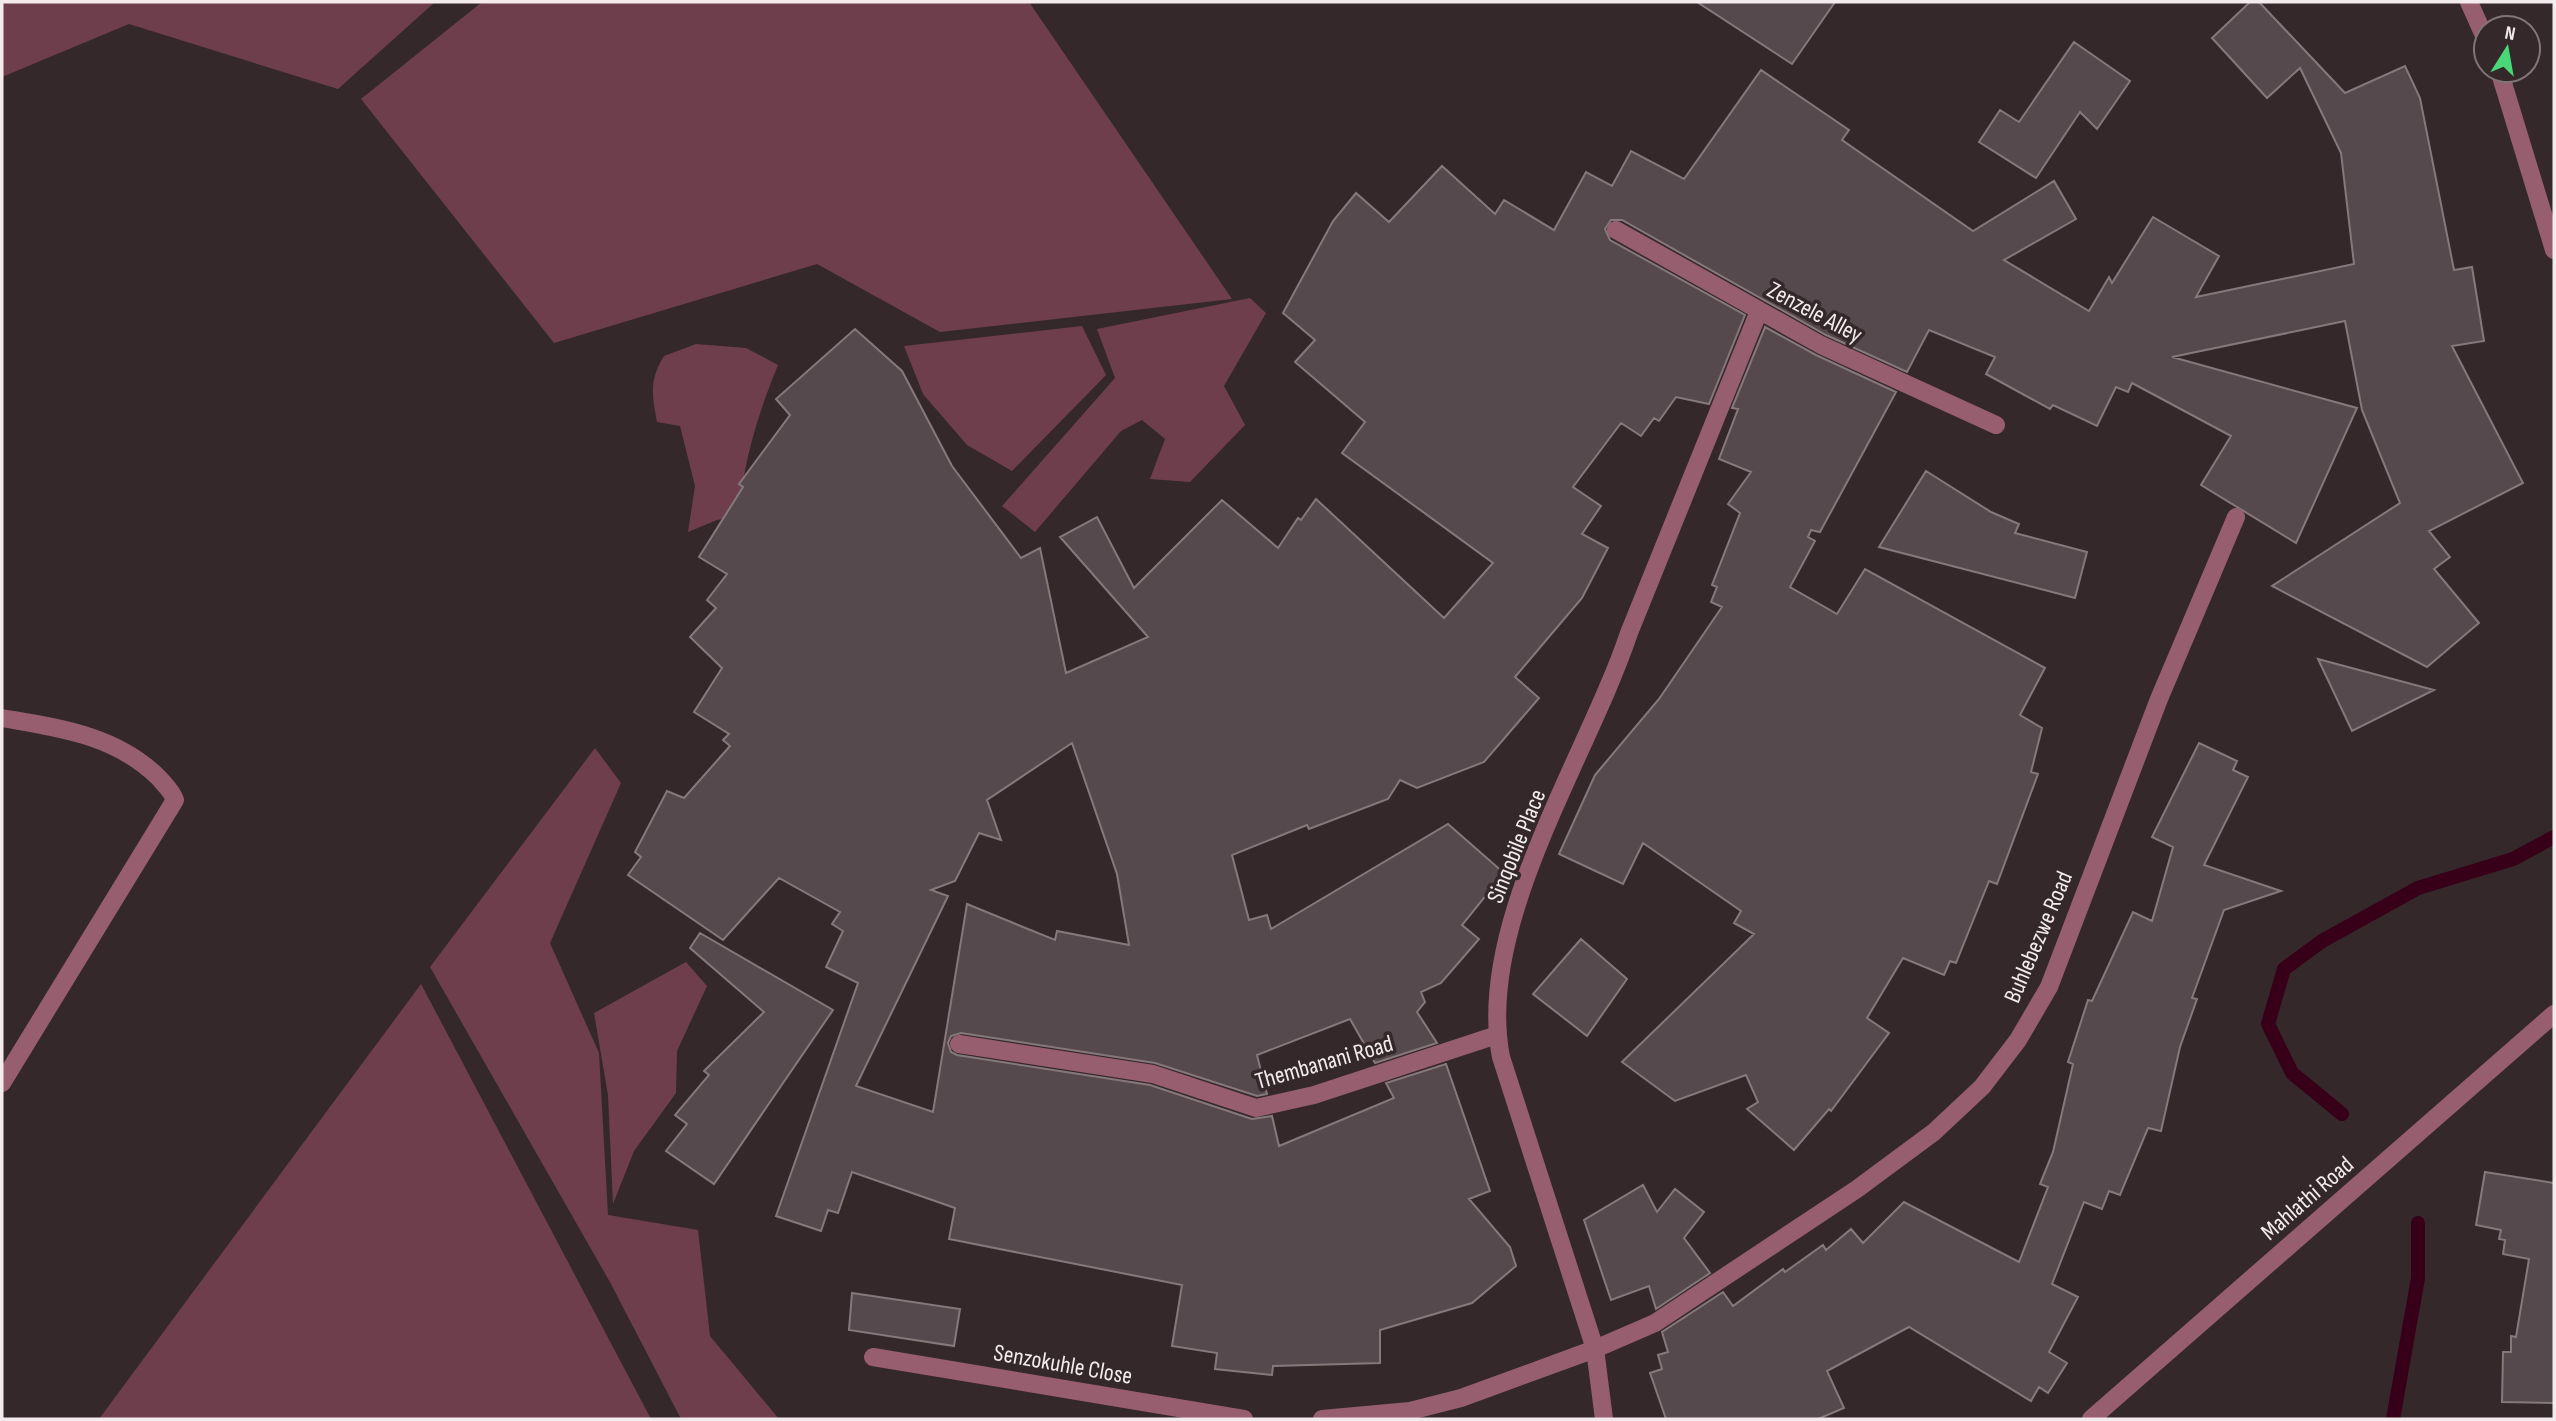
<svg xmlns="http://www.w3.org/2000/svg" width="2556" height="1421" viewBox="0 0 2556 1421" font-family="'Sofia Sans Condensed',sans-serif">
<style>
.green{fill:#6e3e4d}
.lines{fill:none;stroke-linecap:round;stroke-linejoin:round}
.stream{stroke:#370018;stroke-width:14}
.building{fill:#56494d;stroke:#86787b;stroke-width:2;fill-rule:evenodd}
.minor{stroke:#975e70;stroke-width:18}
.labels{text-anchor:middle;stroke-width:7;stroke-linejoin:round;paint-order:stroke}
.street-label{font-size:24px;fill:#f3ebed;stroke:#34282b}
</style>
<rect width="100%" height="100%" fill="#34282b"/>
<path class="green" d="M 2,2 L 435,2 L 338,89 L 129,24 L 2,77 Z
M 482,2 L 1029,2 L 1232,299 L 940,332 L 817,264 L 554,343 L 361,99 Z
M 1250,298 L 1266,313 L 1224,386 L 1245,425 L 1190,482 L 1150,479 L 1165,439 L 1142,420 L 1121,431 L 1035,532 L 1002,506 L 1115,378 L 1097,329 Z
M 1082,326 L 1106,375 L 1012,471 L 967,445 L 923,394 L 904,346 Z
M 696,344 L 746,348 L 778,365 C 756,419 745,458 738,516 L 717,520 L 688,532 L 695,486 L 680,426 L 657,422 C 652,395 649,380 664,356 Z
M 595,748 L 621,783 L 550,943 L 599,1053 L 608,1215 L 698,1230 L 710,1336 L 779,1419 L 681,1419 L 611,1284 L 430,967 Z
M 686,962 L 707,986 L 677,1051 L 676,1093 L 634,1151 L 613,1204 L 608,1095 L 594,1013 Z
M 421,984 L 651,1419 L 99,1419 Z"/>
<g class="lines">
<path class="stream" d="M 2342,1114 L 2292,1073 L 2268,1024 L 2284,969 L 2322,941 L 2418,888 L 2513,859 L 2554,837
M 2393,1419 L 2418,1278 L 2418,1223"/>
</g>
<path class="building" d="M 1697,2 L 1835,2 L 1792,64 Z
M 2250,2 L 2259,2 L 2345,93 L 2405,66 L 2420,98 L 2454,270 L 2472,267 L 2484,341 L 2452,346 L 2523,483 L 2429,531 L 2450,557 L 2434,569 L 2479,623 L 2427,667 L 2272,586 L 2400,503 L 2362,410 L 2345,321 L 2172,357 L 2357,408 L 2296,543 L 2201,485 L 2231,436 L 2132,383 L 2128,392 L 2116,387 L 2097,426 L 2053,405 L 2050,409 L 1986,374 L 1995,357 L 1929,330 L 1907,372 L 1826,335 L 1622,220 L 1611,220 L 1605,229 L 1610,240 L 1745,315 L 1709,404 L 1676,397 L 1659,421 L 1654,418 L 1641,436 L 1621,423 L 1573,487 L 1601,506 L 1582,534 L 1608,548 L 1582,598 L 1515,677 L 1539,698 L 1484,762 L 1417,788 L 1400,780 L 1388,799 L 1309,829 L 1307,825 L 1232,855 L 1249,920 L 1267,915 L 1271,929 L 1448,824 L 1504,873 L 1462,925 L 1479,939 L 1441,983 L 1421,992 L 1425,1002 L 1417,1012 L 1437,1043 L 1375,1063 L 1350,1019 L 1257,1055 L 1267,1094 L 1257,1096 L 1155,1063 L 961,1033 L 951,1036 L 948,1043 L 951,1052 L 957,1055 L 1150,1085 L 1252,1119 L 1272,1116 L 1279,1146 L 1394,1098 L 1386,1083 L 1446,1064 L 1490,1191 L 1469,1199 L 1510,1247 L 1516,1266 L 1472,1303 L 1380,1330 L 1380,1363 L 1273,1366 L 1272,1375 L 1215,1369 L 1217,1353 L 1172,1346 L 1182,1285 L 949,1239 L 955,1208 L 852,1172 L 838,1213 L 828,1210 L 821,1231 L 776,1216 L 858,983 L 826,967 L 843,931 L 832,924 L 840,912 L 779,878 L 723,940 L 628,875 L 641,857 L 635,852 L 667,791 L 684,798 L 730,746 L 723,740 L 729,734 L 694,712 L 722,668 L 690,637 L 716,608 L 707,600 L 727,574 L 699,557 L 743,487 L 739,484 L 790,415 L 776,399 L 855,329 L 902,371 L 952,466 L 1021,558 L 1040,548 L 1066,673 L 1148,637 L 1060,537 L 1097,517 L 1134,588 L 1222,500 L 1278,548 L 1298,518 L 1301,520 L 1316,499 L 1444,618 L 1493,563 L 1342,453 L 1365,422 L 1295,362 L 1315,340 L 1283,313 L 1333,221 L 1356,193 L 1389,222 L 1442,166 L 1495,214 L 1504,200 L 1554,230 L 1586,172 L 1612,186 L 1631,151 L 1684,179 L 1761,70 L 1849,130 L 1842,140 L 1973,231 L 2054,181 L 2076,219 L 2004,260 L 2089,311 L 2109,277 L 2112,283 L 2153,217 L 2219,256 L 2196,297 L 2354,264 L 2341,153 L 2300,68 L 2267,98 L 2212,38 ZM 1072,743 L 1117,874 L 1129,945 L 1057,931 L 1055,940 L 967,904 L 933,1112 L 856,1086 L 948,896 L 931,890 L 955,881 L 979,833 L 1001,840 L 987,800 Z
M 2074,42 L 2130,81 L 2097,129 L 2080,112 L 2036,178 L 1979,142 L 2000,110 L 2019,122 Z
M 1765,327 L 1816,355 L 1896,392 L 1820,532 L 1811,530 L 1808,537 L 1815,541 L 1790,587 L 1837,614 L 1865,569 L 2045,668 L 2020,715 L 2042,728 L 2031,772 L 2038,774 L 1997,884 L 1989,881 L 1956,963 L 1950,961 L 1944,975 L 1903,958 L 1867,1018 L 1889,1033 L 1831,1111 L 1829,1109 L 1794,1150 L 1747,1109 L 1758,1102 L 1746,1075 L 1675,1101 L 1622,1062 L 1754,934 L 1734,923 L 1741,911 L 1643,843 L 1623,884 L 1559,854 L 1595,775 L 1659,699 L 1722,607 L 1711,602 L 1717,587 L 1712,585 L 1740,513 L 1728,504 L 1751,472 L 1719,459 L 1738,409 L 1732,408 Z
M 1926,471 L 1991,512 L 2019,524 L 2015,533 L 2087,552 L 2075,598 L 1879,547 Z
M 2318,659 L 2434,690 L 2352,731 Z
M 2199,743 L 2237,761 L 2233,770 L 2248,777 L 2204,865 L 2281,891 L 2224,910 L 2192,998 L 2197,999 L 2180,1047 L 2161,1131 L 2148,1128 L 2120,1195 L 2109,1191 L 2102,1209 L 2084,1202 L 2052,1284 L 2078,1297 L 2049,1352 L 2067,1363 L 2048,1393 L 2039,1387 L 2031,1401 L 1909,1327 L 1827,1371 L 1844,1408 L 1818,1419 L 1666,1419 L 1650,1373 L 1662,1369 L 1658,1355 L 1668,1352 L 1662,1332 L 1723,1292 L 1733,1306 L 1783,1269 L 1785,1272 L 1823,1245 L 1826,1250 L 1851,1229 L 1863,1243 L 1904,1202 L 2019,1262 L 2048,1187 L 2040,1184 L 2053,1152 L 2073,1064 L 2068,1062 L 2088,1000 L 2092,1001 L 2133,912 L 2152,921 L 2173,847 L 2152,837 Z
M 700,933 L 833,1010 L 714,1184 L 666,1151 L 687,1124 L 675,1115 L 709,1075 L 704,1071 L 764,1012 L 690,948 Z
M 1581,939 L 1627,979 L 1587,1036 L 1533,994 Z
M 2485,1172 L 2554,1183 L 2554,1403 L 2502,1402 L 2503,1352 L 2511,1352 L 2511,1336 L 2516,1337 L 2529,1259 L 2503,1254 L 2505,1240 L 2499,1239 L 2501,1230 L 2476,1225 Z
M 1643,1185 L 1657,1212 L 1675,1189 L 1704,1212 L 1684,1238 L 1710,1273 L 1656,1309 L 1649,1286 L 1611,1300 L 1584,1220 Z
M 852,1293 L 960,1309 L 954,1346 L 849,1330 Z"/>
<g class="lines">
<path class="minor" d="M 2469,2 L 2486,40
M 2499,70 L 2554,250
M 1616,230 L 1821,345 L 1996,425
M 2,718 C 59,728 116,735 159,778 C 165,785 172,791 175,800 L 2,1083
M 959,1044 L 1153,1074 L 1256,1108 L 1314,1095 L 1497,1035
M 873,1357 L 1244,1419
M 1322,1419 L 1410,1411 L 1461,1398 L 1595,1349 L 1655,1323 L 1857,1189 L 1934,1132 L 1982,1087 L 2018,1040 L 2049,987 L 2159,699 L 2236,517
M 1604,1419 L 1595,1349 L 1501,1057 C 1475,925 1587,758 1629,633 L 1759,311
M 2091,1419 L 2554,1014"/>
</g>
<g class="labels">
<g class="street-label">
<text transform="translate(1815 312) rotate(28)" y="8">Zenzele Alley</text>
<text transform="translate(1516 846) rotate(-68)" y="8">Sinqobile Place</text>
<text transform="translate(2038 937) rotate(-67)" y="8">Buhlebezwe Road</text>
<text transform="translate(1324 1062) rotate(-16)" y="8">Thembanani Road</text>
<text transform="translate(2307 1198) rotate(-41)" y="8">Mahlathi Road</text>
<text transform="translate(1063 1364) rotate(10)" y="8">Senzokuhle Close</text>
</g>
</g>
<rect width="2556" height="1421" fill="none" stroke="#f3ebed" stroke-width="7"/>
<g transform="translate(2507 49) rotate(11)"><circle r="33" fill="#34282b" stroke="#807679" stroke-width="2"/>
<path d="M0-5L12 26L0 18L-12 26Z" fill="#4ad777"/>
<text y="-10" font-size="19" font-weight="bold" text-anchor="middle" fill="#f3ebed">N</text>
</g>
</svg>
